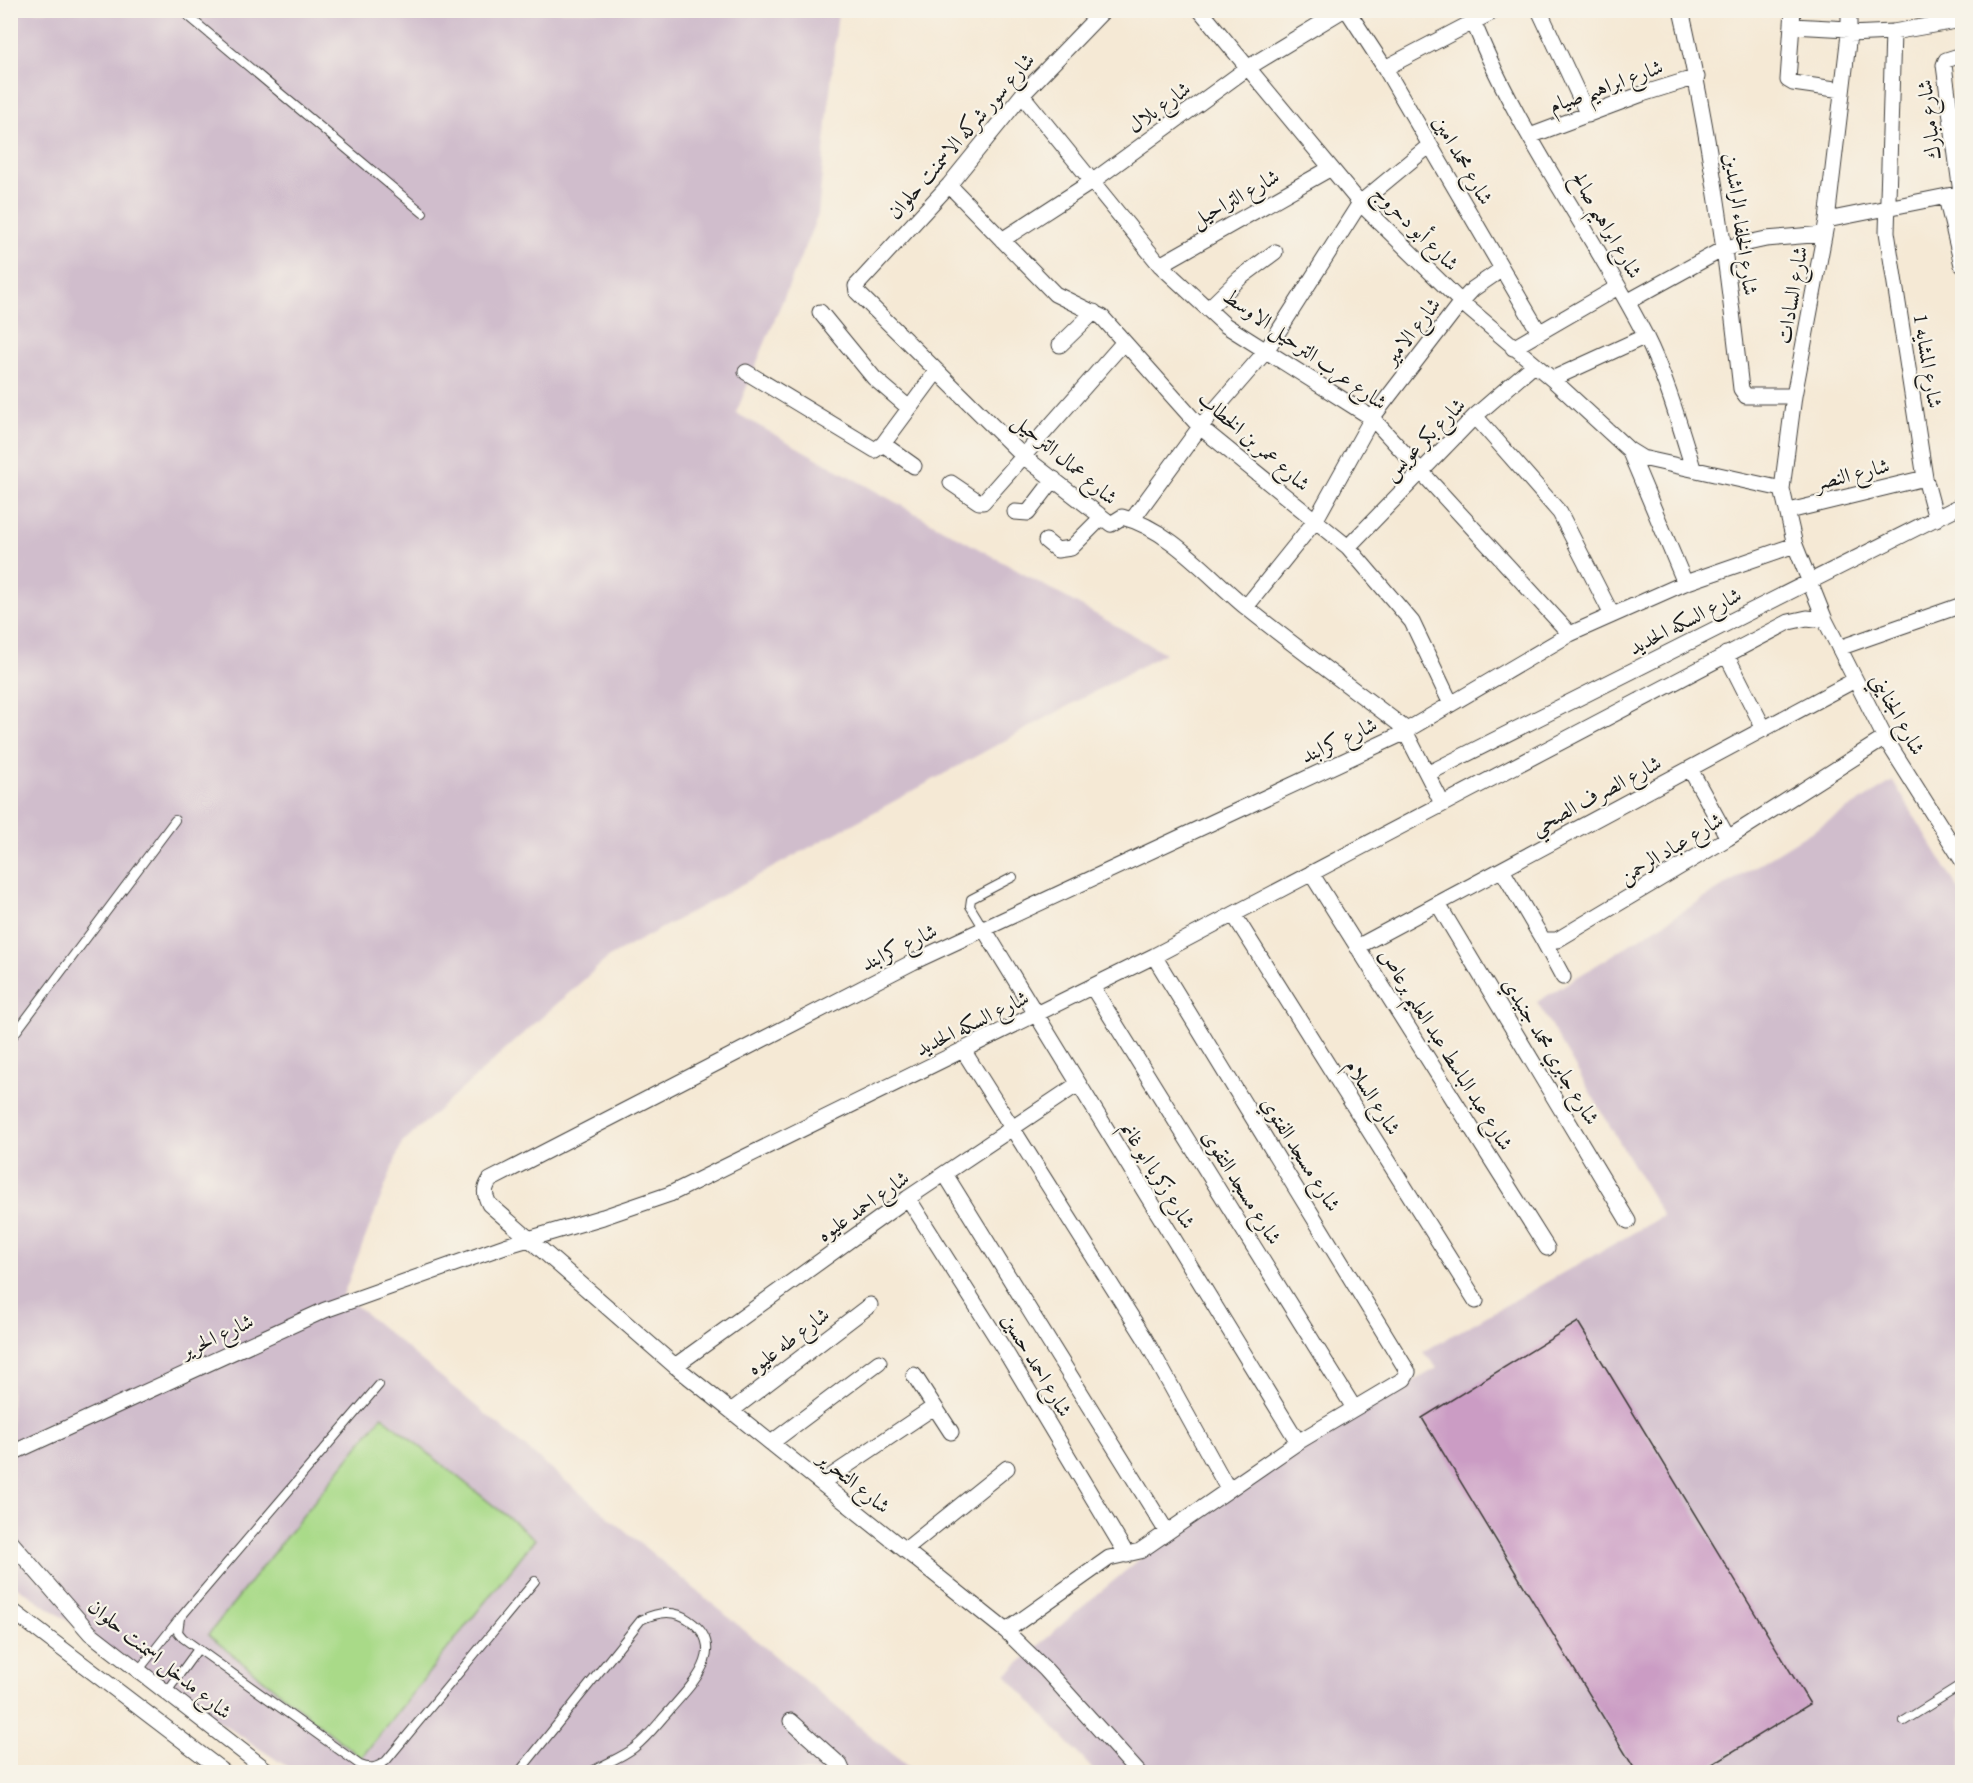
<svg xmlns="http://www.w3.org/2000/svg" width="1973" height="1783" viewBox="0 0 1973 1783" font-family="'EB Garamond',Amiri,serif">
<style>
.industrial{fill:#d0bdcc}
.green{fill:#a9da88;stroke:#627b52;stroke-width:1.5}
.building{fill:#cb9cc4}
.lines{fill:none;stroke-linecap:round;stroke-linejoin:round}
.lane-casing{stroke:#3d3b38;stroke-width:10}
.street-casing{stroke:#3d3b38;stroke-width:17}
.lane{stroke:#fff;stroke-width:8}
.street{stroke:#fff;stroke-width:15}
.labels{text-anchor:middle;stroke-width:4.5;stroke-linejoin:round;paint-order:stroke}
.street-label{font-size:21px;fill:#1c1c1c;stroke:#f7f3e8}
</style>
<rect width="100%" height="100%" fill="#f7f3e8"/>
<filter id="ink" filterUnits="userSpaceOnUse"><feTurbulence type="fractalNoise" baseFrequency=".0167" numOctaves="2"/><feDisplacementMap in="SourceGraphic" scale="12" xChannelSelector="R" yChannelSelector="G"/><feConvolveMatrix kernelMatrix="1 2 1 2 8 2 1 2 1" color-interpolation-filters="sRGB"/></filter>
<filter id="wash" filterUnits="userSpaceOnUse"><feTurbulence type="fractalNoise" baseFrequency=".008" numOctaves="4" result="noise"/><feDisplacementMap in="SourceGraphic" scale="24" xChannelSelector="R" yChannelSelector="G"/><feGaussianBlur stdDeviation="1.35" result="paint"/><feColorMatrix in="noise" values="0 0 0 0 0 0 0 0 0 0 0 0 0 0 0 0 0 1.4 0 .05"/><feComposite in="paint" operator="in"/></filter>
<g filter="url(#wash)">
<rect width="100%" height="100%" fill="#f5e9d5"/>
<path class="industrial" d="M 10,11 L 838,11 L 818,215 L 736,413 L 1165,653 L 609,957 L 402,1143 L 343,1295 L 914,1772 L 295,1772 L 11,1583 Z
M 1893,781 L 1962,895 L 1962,1772 L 1095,1772 L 1006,1675 L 1068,1619 L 1227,1486 L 1437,1368 L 1423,1352 L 1663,1216 L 1537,1002 Z"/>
<path class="green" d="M 382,1416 L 535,1539 L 361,1758 L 208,1635 Z"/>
<g id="blocks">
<path class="building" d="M 1578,1322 L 1810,1704 L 1698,1773 L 1637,1773 L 1422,1418 Z"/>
</g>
</g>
<g filter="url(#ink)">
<use href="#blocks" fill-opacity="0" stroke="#3d3b38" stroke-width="1.5"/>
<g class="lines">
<defs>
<path id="lane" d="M 181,10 L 423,213
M 984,929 L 970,906 L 971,899 L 1013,877
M 10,1040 L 175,820
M 379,1385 L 180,1618 L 178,1632 L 183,1638 L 360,1765 C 370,1769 376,1768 386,1761 L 535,1581
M 138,1671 L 179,1619
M 166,1693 L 198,1649
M 1904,1721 L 1962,1685
M 519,1772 L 641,1620 C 657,1612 674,1609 689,1620 C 731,1649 690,1686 669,1711 C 658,1723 648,1737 634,1748 C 621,1758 605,1763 591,1772"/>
<path id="street" d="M 1104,10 L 1022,95 L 949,185 L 856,286 L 857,292 L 1023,456 L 1111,524 L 1122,517 C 1170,529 1209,577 1247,608 C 1299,650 1354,689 1407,730
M 1200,10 L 1360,203 L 1461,302 L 1552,379 L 1629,450 L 1642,458 L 1782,489
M 1347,10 L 1385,68 L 1539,332
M 1469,10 C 1512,126 1589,226 1645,335 C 1666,377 1679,423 1693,468
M 1539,10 L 1588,115
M 1681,10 C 1710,135 1727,262 1741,389 L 1746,396 L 1794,396
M 1793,10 L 1788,80 L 1793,83 L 1842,90
M 1849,10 L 1849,34 L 1827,220 L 1794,396 L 1782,489 L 1795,545 L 1825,620 L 1885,738 L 1962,860
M 1792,26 L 1849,29
M 1893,32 L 1887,232 L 1925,478 L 1936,519
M 1849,34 L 1893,32 L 1962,20
M 1385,68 L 1496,10
M 1022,95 L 1160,265 L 1225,325 L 1372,418 L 1570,634
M 1530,136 L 1642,94 L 1697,77
M 949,185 L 1055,294 L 1102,317 L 1200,427 L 1348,547 L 1412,622 L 1451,704
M 1961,193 L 1944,65 L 1946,60 L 1962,55
M 1946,197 L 1962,265
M 1827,220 L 1962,193
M 1002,240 L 1093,181 L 1249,67 L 1343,10
M 1160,265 L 1331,168
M 1627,302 L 1725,248 L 1766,239 L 1824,234
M 1208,309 L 1240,278 L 1275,252
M 820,312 L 874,378 L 909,408
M 1060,345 L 1094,312
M 1513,348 L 1618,287
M 746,372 L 875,450 L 883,444 L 937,371
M 1552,379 L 1646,336
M 1475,416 L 1560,513 L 1612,615
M 883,444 L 914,466
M 1629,450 L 1685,583
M 951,483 L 979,502 L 983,502 L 1124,342
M 1789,511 L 1925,478
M 1015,512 L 1028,513 L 1054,479
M 1132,520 L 1200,427 L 1266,351 L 1360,203 L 1430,145
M 1046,541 L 1057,550 L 1071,548 L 1102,517
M 1348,547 L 1475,416 L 1534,365
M 1246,607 L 1315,521 L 1372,418 L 1461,302 L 1473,289 L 1502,269
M 1839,648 L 1962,605
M 1726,654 L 1764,729
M 1690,769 L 1728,838
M 1427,774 L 1962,505
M 1442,803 L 1407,735 L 1407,730 L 1570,634 L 1685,583 L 1795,545
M 1502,870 L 1543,940 L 1557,940 L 1728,838 L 1885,738
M 1311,873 L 1547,1248
M 1438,904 L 1628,1221
M 1234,915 L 1476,1301
M 984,929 L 1298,1442
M 1543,940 L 1563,977
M 1357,947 L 1855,680
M 1093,988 L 1354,1408
M 963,1050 L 1144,1337 L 1228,1489
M 945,1174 L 1167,1532
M 908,1198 L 1005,1351 L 1127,1555
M 675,1366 L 908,1198 L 1078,1084
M 914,1375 L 951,1432
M 731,1411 L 870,1305
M 771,1443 L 879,1362
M 10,1454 L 325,1310 L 505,1246 L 603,1217 L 670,1194 L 1154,956 L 1789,622 L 1807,618 L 1825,620
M 821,1483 L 934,1407
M 10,1541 L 90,1633 L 269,1772
M 905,1550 L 1007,1468
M 10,1609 L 224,1772
M 1006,1631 L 1109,1558 L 1140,1551 L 1298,1442 L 1404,1379 L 1408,1372 L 1154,956
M 791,1721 L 840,1765 L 843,1772
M 1138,1772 L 1046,1670 L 1006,1631 L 675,1366 L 489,1204 C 484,1194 484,1189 490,1180 L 913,962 L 1406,732"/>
</defs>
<use href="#lane" class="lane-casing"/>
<use href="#street" class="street-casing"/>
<use href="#lane" class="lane"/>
<use href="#street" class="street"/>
</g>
</g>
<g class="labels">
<g class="street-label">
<text transform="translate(1606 86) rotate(-20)" y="7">شارع ابراهيم صيام</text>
<text transform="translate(1159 107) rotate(-36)" y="7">شارع بلال</text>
<text transform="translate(1929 120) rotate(-97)" y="7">شارع مبارك</text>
<text transform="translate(961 136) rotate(-49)" y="7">شارع سور شركه الاسمنت حلوان</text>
<text transform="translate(1463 160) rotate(60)" y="7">شارع محمد امين</text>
<text transform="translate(1235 198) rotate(-29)" y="7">شارع التراحيل</text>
<text transform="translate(1741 224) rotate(82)" y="7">شارع الخلفاء الراشدين</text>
<text transform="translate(1607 225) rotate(60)" y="7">شارع ابراهيم صالح</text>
<text transform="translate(1416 228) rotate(45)" y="7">شارع أبو دحروج</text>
<text transform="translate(1792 295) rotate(-80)" y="7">شارع السادات</text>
<text transform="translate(1412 331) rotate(-52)" y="7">شارع الامير</text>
<text transform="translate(1305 349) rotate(35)" y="7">شارع عرب الترحيل الاوسط</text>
<text transform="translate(1928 361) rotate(81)" y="7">شارع المشايه 1</text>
<text transform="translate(1424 439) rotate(-45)" y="7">شارع بكر عويس</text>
<text transform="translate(1254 441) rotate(41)" y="7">شارع عمر بن الخطاب</text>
<text transform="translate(1065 459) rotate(40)" y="7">شارع عمال الترحيل</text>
<text transform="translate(1852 474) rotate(-14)" y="7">شارع النصر</text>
<text transform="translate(1685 621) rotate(-27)" y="7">شارع السكه الحديد</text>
<text transform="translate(1898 714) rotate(61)" y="7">شارع الجنايني</text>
<text transform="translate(1339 740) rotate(-25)" y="7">شارع كرابند</text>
<text transform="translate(1596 795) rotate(-28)" y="7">شارع الصرف الصحي</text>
<text transform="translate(1671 848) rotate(-31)" y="7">شارع عباد الرحمن</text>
<text transform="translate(899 947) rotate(-26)" y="7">شارع كرابند</text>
<text transform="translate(972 1023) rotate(-26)" y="7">شارع السكه الحديد</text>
<text transform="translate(1446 1049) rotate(58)" y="7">شارع عبد الباسط عبد العليم برعاص</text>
<text transform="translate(1551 1051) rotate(59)" y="7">شارع جابري محمد جنيدي</text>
<text transform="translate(1373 1097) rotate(58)" y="7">شارع السلام</text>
<text transform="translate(1301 1154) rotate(58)" y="7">شارع مسجد الفتوي</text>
<text transform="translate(1158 1175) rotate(58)" y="7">شارع زكريا ابو غانم</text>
<text transform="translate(1242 1187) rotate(58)" y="7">شارع مسجد التقوى</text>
<text transform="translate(863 1206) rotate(-35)" y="7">شارع احمد عليوه</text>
<text transform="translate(217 1336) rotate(-25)" y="7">شارع الحرير</text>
<text transform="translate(788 1341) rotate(-37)" y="7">شارع طه عليوه</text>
<text transform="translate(1037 1365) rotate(59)" y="7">شارع احمد حسين</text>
<text transform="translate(854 1482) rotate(39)" y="7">شارع التحرير</text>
<text transform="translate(160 1659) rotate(39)" y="7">شارع مدخل اسمنت حلوان</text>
</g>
</g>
<rect width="1973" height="1783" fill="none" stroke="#f7f3e8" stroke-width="36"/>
</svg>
